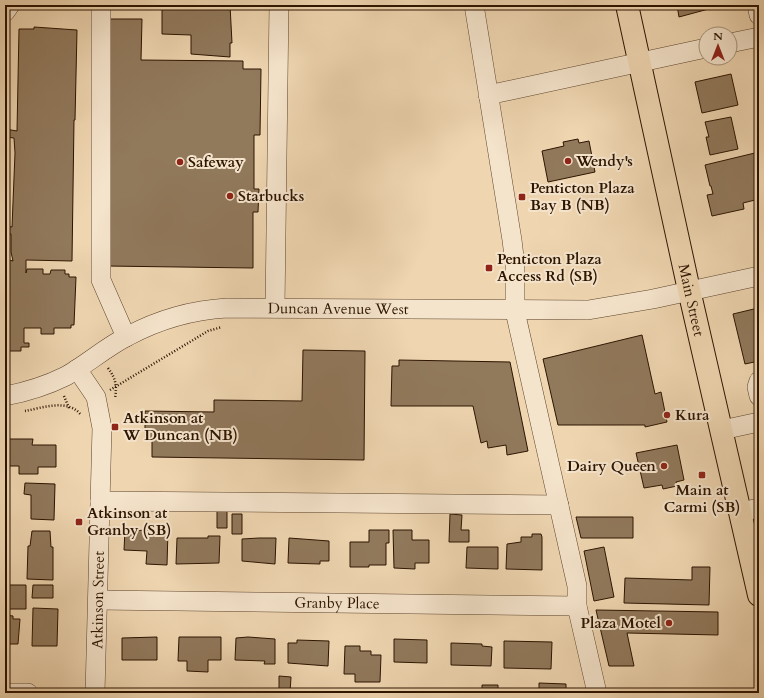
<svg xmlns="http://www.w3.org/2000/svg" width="764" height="698" viewBox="0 0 764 698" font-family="Cardo,serif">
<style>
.building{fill:#91795c;stroke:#2c1400}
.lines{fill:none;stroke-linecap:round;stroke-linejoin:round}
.minor-casing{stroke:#5d442c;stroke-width:20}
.major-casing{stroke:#2c1400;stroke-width:24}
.path{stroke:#2c1400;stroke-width:2.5;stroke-dasharray:1 2;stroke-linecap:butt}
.minor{stroke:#f5e4cc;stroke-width:19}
.major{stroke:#efd6b1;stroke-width:22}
.poi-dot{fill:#8f2418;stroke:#f5e4cc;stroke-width:1.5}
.labels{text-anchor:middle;stroke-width:4;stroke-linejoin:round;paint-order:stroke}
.poi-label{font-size:15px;font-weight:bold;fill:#2c1400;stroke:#f5e4cc;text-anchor:start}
.street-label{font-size:15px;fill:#2c1400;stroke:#f5e4cc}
</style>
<rect width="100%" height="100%" fill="#efd6b1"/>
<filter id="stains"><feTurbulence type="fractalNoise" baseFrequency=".005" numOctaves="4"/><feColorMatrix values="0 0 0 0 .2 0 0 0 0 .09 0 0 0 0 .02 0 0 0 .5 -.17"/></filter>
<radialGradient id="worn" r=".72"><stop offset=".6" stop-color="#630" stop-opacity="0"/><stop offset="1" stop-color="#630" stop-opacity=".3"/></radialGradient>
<path class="building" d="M 162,5 L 230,5 L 232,43 L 230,43 L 230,57 L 191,54 L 191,35 L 162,34 Z
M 677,5 L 715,5 L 716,7 L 679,17 Z
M 108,19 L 142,19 L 141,60 L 243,61 L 243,69 L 261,69 L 260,135 L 254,135 L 254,189 L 259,189 L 258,212 L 253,212 L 253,268 L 106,266 Z
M 34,27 L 77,30 L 75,120 L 74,120 L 72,261 L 26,260 L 26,273 L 27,269 L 43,269 L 43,274 L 50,274 L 51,270 L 65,270 L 65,274 L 69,274 L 69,277 L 76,277 L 74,325 L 71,325 L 71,328 L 54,328 L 54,334 L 41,334 L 41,328 L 24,328 L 24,343 L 29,343 L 29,347 L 21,347 L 21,351 L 5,351 L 6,269 L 8,269 L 9,260 L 13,261 L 11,252 L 11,234 L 5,234 L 5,226 L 12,227 L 15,153 L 14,138 L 5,137 L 5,129 L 17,131 L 19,29 L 34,29 Z
M 731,74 L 738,105 L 702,113 L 695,82 Z
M 731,117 L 738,149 L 710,155 L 706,137 L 709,137 L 705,122 Z
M 578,139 L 579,143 L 589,141 L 595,172 L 548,182 L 542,151 L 564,146 L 563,142 Z
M 759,152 L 759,199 L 743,203 L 744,209 L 712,216 L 707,195 L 713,194 L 711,186 L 710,186 L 705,165 Z
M 758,308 L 759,361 L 745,364 L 733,314 Z
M 642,335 L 655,394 L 661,392 L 667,422 L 645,427 L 645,425 L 558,425 L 543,359 Z
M 303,350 L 365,351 L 364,460 L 152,457 L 152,438 L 145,438 L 145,411 L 214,412 L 214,400 L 302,401 Z
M 399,360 L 510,362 L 528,451 L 507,455 L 506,445 L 488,448 L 487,441 L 481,443 L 473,406 L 391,406 L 392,366 L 399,366 Z
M 7,439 L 33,439 L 32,445 L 56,445 L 56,467 L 38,467 L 38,474 L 19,474 L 19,466 L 7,466 Z
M 677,445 L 684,480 L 676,482 L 677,486 L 663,489 L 662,485 L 644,488 L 636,453 Z
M 25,483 L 55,484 L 54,520 L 31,519 L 31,495 L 24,494 Z
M 217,511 L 227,511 L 227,528 L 217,528 Z
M 232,514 L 242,514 L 242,534 L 232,534 Z
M 450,514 L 462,515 L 461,530 L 469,530 L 469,542 L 449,542 Z
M 576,517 L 633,517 L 633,538 L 581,538 Z
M 125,530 L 168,531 L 167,565 L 146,564 L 147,551 L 124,550 Z
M 369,530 L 389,530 L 389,543 L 386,543 L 386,565 L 369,565 L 369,567 L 350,567 L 350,542 L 369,542 Z
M 393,530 L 412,530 L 412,540 L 429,540 L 429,563 L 415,563 L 415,569 L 394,568 Z
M 32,531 L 50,531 L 51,547 L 53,547 L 53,580 L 27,579 L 28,546 L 30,546 Z
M 532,534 L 541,534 L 542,537 L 542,570 L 506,569 L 507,544 L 521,542 L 521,537 L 532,537 Z
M 208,536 L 220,536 L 219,563 L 176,564 L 177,538 L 208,538 Z
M 259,538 L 276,538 L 275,564 L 242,561 L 242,539 Z
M 289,538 L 329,541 L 329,561 L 320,561 L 320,564 L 288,563 Z
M 467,547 L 498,547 L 498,569 L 466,568 Z
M 604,547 L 614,597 L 594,601 L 584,551 Z
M 692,567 L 710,567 L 709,605 L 624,603 L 625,578 L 692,580 Z
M 8,585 L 26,585 L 26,609 L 8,609 Z
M 33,585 L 53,585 L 53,598 L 32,598 Z
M 33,608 L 58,609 L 57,646 L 32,646 Z
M 596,610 L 718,612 L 718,635 L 627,633 L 634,666 L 609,666 Z
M 5,615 L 13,616 L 13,619 L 20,619 L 18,644 L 5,644 Z
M 157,637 L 157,660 L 122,660 L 122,638 Z
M 179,637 L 221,637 L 221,660 L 208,660 L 208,672 L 187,671 L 187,661 L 178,661 Z
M 248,637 L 275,639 L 275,664 L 264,664 L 265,661 L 235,660 L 236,638 Z
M 394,639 L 427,640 L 427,663 L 394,662 Z
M 297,640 L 329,641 L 328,666 L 288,663 L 288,643 L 297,643 Z
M 504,641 L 552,642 L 551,669 L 504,668 Z
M 451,643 L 482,644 L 482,646 L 492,647 L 491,666 L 451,665 Z
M 345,646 L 360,646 L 360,651 L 371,651 L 371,655 L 381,655 L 380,682 L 355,682 L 355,674 L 344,674 Z
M 279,676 L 291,677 L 290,693 L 279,693 Z
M 539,683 L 566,684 L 566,693 L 539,693 Z
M 482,685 L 498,685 L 498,693 L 482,693 Z"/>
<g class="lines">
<defs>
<g id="minor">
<path d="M 101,5 L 101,280 L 126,337"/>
<path d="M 474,5 L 512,240 L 515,265 L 515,311 L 577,586 L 577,606 L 597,693"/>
<path d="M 757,5 L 759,15"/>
<path d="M 5,12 L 10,5"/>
<path d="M 730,43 L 759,37"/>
<path d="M 488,95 L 706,48"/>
<path d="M 275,308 L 279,5"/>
<path d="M 77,369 L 96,397 L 102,428 L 95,693"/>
<path d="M 759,381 L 757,387 L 759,396"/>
<path id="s1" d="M 5,396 C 26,392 46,386 66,376 C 87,364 106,347 128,336 C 160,319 192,310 227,308 L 588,310 L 653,299 L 759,276"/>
<path d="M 722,430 L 759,422"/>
<path d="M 100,501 L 559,505"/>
<path d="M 741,512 L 759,508"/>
<path id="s2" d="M 98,600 L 577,606"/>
<path d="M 5,693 L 28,693"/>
</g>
<g id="major">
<path id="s3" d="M 627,5 L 689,290 L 759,595"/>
</g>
</defs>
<use href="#minor" class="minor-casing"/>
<use href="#major" class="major-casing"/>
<path class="path" d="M 108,368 C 116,379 117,385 115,399
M 110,390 L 208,331 L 222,327
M 64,396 L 69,408
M 25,411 C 42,408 68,398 81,415"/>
<use href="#minor" class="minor"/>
<use href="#major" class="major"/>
</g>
<g class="poi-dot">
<circle cx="568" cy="161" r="4"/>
<circle cx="180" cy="162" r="4"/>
<circle cx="230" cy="196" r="4"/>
<rect x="518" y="193" width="8" height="8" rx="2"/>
<rect x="485" y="264" width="8" height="8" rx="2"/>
<circle cx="667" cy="415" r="4"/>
<rect x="111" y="423" width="8" height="8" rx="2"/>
<circle cx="664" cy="466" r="4"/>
<rect x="698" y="471" width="8" height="8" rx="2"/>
<rect x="75" y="518" width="8" height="8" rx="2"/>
<circle cx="669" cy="623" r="4"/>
</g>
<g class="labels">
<g class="poi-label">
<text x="576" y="166">Wendy's</text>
<text x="188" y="167">Safeway</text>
<text x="530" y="193">Penticton Plaza<tspan x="530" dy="17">Bay B (NB)</tspan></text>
<text x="238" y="201">Starbucks</text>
<text x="497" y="264">Penticton Plaza<tspan x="497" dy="17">Access Rd (SB)</tspan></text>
<text x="675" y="420">Kura</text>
<text x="123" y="423">Atkinson at<tspan x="123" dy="17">W Duncan (NB)</tspan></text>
<text x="656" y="471" text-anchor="end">Dairy Queen</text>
<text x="702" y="495" text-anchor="middle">Main at<tspan x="702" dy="17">Carmi (SB)</tspan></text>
<text x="87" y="518">Atkinson at<tspan x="87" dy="17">Granby (SB)</tspan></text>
<text x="661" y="628" text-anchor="end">Plaza Motel</text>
</g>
<g class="street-label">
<text dy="5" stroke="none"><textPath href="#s3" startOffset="302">Main Street</textPath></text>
<text dy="5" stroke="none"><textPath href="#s1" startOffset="353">Duncan Avenue West</textPath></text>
<text transform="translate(98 600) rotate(-89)" y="5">Atkinson Street</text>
<text dy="5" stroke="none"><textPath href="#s2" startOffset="239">Granby Place</textPath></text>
</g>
</g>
<rect width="764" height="698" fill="none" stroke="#efd6b1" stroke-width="20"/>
<rect x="6" y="6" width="752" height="686" fill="none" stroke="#2c1400" stroke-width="2"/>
<rect x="10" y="10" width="744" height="678" fill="none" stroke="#2c1400"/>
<g transform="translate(718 46)"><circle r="19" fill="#f5e4cc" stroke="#a5917a"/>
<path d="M0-3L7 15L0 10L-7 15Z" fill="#8f2418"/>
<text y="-6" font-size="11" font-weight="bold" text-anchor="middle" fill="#2c1400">N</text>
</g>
<rect width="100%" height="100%" filter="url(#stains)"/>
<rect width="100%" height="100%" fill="url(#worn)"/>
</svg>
